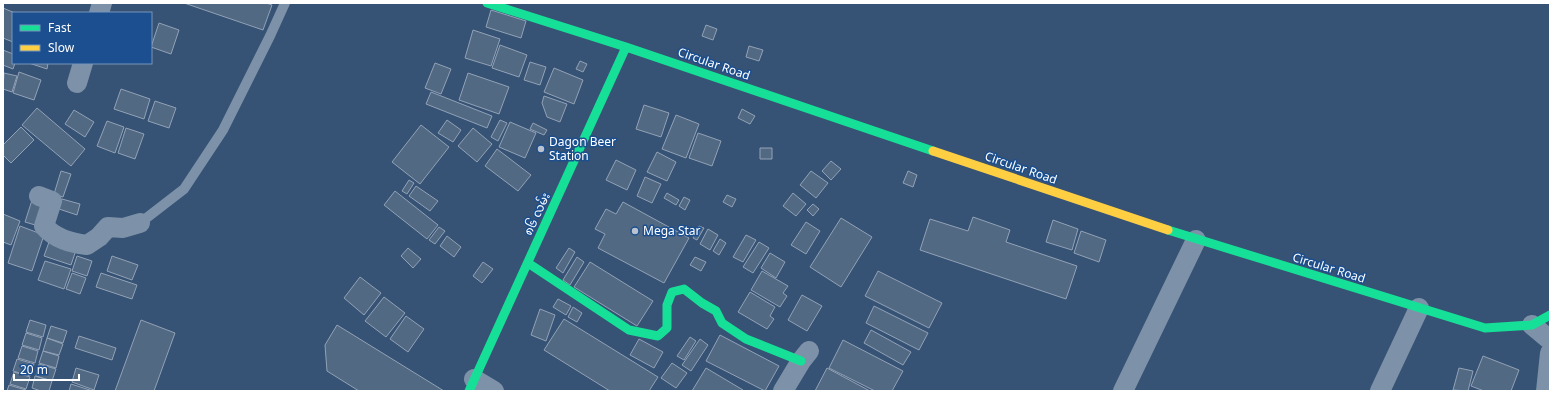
<svg xmlns="http://www.w3.org/2000/svg" width="1553" height="394" viewBox="0 0 1553 394" font-family="'Noto Sans','Noto Sans Myanmar',sans-serif">
<style>
.building{fill:#526984;stroke:#92a2b6}
.lines{fill:none;stroke-linecap:round;stroke-linejoin:round}
.lane{stroke:#7d92a8;stroke-width:10}
.street{stroke:#7d92a8;stroke-width:20}
.fast{stroke:#16e098;stroke-width:9}
.slow{stroke:#ffcf43;stroke-width:9}
.poi-dot{fill:#b9c2ce;stroke:#1b4f8f;stroke-width:1.5}
.labels{text-anchor:middle;stroke-width:3;stroke-linejoin:round;paint-order:stroke}
.street-label{font-size:12px;fill:#fff;stroke:#1b4f8f}
.poi-label{font-size:12px;fill:#fff;stroke:#1b4f8f;text-anchor:start}
</style>
<rect width="100%" height="100%" fill="#365274"/>
<path class="building" d="M 184,3 L 266,3 L 272,5 L 263,30 Z
M 3,8 L 15,13 L 13,13 L 13,42 L 3,38 Z
M 491,10 L 526,21 L 521,38 L 486,27 Z
M 159,23 L 179,30 L 171,54 L 151,47 Z
M 706,25 L 717,29 L 713,40 L 702,36 Z
M 473,30 L 500,39 L 491,66 L 465,58 Z
M 500,45 L 527,55 L 519,77 L 492,68 Z
M 749,46 L 763,50 L 759,61 L 746,57 Z
M 3,50 L 13,54 L 13,63 L 15,63 L 13,69 L 3,65 Z
M 580,61 L 587,64 L 583,72 L 576,69 Z
M 530,62 L 546,67 L 540,85 L 524,80 Z
M 29,63 L 48,63 L 47,69 Z
M 435,63 L 451,69 L 441,94 L 425,88 Z
M 554,68 L 583,80 L 574,104 L 544,92 Z
M 19,72 L 41,80 L 34,100 L 13,93 Z
M 4,73 L 17,76 L 12,92 L 3,89 Z
M 468,73 L 509,87 L 499,114 L 459,100 Z
M 121,89 L 150,99 L 144,119 L 114,109 Z
M 431,92 L 492,116 L 487,128 L 426,104 Z
M 544,96 L 567,104 L 560,122 L 547,117 L 542,103 Z
M 155,101 L 176,108 L 169,128 L 148,121 Z
M 644,105 L 669,113 L 661,137 L 636,129 Z
M 37,108 L 85,149 L 71,166 L 22,125 Z
M 742,109 L 755,116 L 750,124 L 738,118 Z
M 74,110 L 94,122 L 85,137 L 65,124 Z
M 676,115 L 699,124 L 686,158 L 662,149 Z
M 447,120 L 461,130 L 453,142 L 438,133 Z
M 500,120 L 507,123 L 498,141 L 491,137 Z
M 107,121 L 124,127 L 115,153 L 97,146 Z
M 510,122 L 536,133 L 525,158 L 499,147 Z
M 533,123 L 547,130 L 544,135 L 530,129 Z
M 421,125 L 449,147 L 420,184 L 392,162 Z
M 21,127 L 34,140 L 11,163 L 3,155 L 3,145 Z
M 126,128 L 144,134 L 135,159 L 118,153 Z
M 473,128 L 492,144 L 477,162 L 458,146 Z
M 698,133 L 721,141 L 712,166 L 689,158 Z
M 760,148 L 772,148 L 772,159 L 760,159 Z
M 497,149 L 531,175 L 518,191 L 485,166 Z
M 657,152 L 676,162 L 667,181 L 647,172 Z
M 616,160 L 636,170 L 627,190 L 606,180 Z
M 831,161 L 841,169 L 831,180 L 822,171 Z
M 61,171 L 71,174 L 63,197 L 54,194 Z
M 811,171 L 828,183 L 816,198 L 800,185 Z
M 908,171 L 917,175 L 913,187 L 903,183 Z
M 645,177 L 661,184 L 652,203 L 637,196 Z
M 409,180 L 414,183 L 407,194 L 402,191 Z
M 416,186 L 438,201 L 430,211 L 409,196 Z
M 395,191 L 438,225 L 427,239 L 384,205 Z
M 667,193 L 679,200 L 676,205 L 664,198 Z
M 793,193 L 806,204 L 796,216 L 783,206 Z
M 727,195 L 736,199 L 732,207 L 723,202 Z
M 33,197 L 49,203 L 42,227 L 25,222 Z
M 684,197 L 690,200 L 685,210 L 679,206 Z
M 62,199 L 80,204 L 77,215 L 59,209 Z
M 623,202 L 689,238 L 664,283 L 598,248 L 605,234 L 595,229 L 606,209 L 616,214 Z
M 813,204 L 819,209 L 813,216 L 807,210 Z
M 3,214 L 20,221 L 11,245 L 3,242 Z
M 973,217 L 1010,230 L 1006,242 L 1077,266 L 1066,299 L 920,250 L 930,219 L 968,231 Z
M 841,218 L 872,237 L 841,287 L 810,267 Z
M 1053,220 L 1078,229 L 1072,250 L 1046,242 Z
M 806,222 L 820,231 L 806,254 L 791,245 Z
M 20,226 L 44,235 L 32,271 L 8,263 Z
M 699,226 L 704,228 L 697,240 L 693,238 Z
M 439,227 L 445,231 L 435,244 L 429,240 Z
M 708,229 L 718,235 L 710,250 L 700,244 Z
M 1081,231 L 1106,240 L 1099,262 L 1074,253 Z
M 746,235 L 756,240 L 743,262 L 733,257 Z
M 447,236 L 461,247 L 454,257 L 440,246 Z
M 720,239 L 726,243 L 719,255 L 713,251 Z
M 49,242 L 76,250 L 71,265 L 44,256 Z
M 759,242 L 769,248 L 753,273 L 743,267 Z
M 408,248 L 421,259 L 413,268 L 401,256 Z
M 569,248 L 575,252 L 563,273 L 556,268 Z
M 770,253 L 785,262 L 776,278 L 761,268 Z
M 77,256 L 92,261 L 87,276 L 72,271 Z
M 112,256 L 138,265 L 132,280 L 107,271 Z
M 577,257 L 584,262 L 570,285 L 563,280 Z
M 695,257 L 706,262 L 701,271 L 690,265 Z
M 45,261 L 71,269 L 64,289 L 38,280 Z
M 483,262 L 493,269 L 482,283 L 473,276 Z
M 590,262 L 653,301 L 637,326 L 574,287 Z
M 762,271 L 788,286 L 783,293 L 787,296 L 780,307 L 751,290 Z
M 878,271 L 942,303 L 929,328 L 865,296 Z
M 72,273 L 86,278 L 80,294 L 66,289 Z
M 101,273 L 137,285 L 132,299 L 96,287 Z
M 360,277 L 381,293 L 364,315 L 344,298 Z
M 750,292 L 775,307 L 770,316 L 774,319 L 767,329 L 738,312 Z
M 802,295 L 822,306 L 807,331 L 788,320 Z
M 384,297 L 405,313 L 386,337 L 365,321 Z
M 558,299 L 571,306 L 566,315 L 553,307 Z
M 874,306 L 928,333 L 919,350 L 866,323 Z
M 573,307 L 582,313 L 577,322 L 568,317 Z
M 540,309 L 555,315 L 546,341 L 531,335 Z
M 406,316 L 424,329 L 408,352 L 390,339 Z
M 564,319 L 658,377 L 649,391 L 610,391 L 544,350 Z
M 30,320 L 46,325 L 43,337 L 26,332 Z
M 141,320 L 175,333 L 154,391 L 115,391 Z
M 337,325 L 444,391 L 359,391 L 327,371 L 325,345 Z
M 51,326 L 67,331 L 63,343 L 47,338 Z
M 871,330 L 911,352 L 903,365 L 864,343 Z
M 26,333 L 42,338 L 39,350 L 22,345 Z
M 720,335 L 779,366 L 765,391 L 706,361 Z
M 79,336 L 116,348 L 112,360 L 75,348 Z
M 690,337 L 696,341 L 684,360 L 677,356 Z
M 47,338 L 63,344 L 59,355 L 43,351 Z
M 639,339 L 663,352 L 654,368 L 630,355 Z
M 700,339 L 708,345 L 691,371 L 682,365 Z
M 843,340 L 903,371 L 892,391 L 875,391 L 829,368 Z
M 22,346 L 38,351 L 35,363 L 18,358 Z
M 43,351 L 59,356 L 56,368 L 39,363 Z
M 1483,356 L 1519,370 L 1511,391 L 1484,391 L 1471,386 Z
M 17,359 L 34,364 L 30,376 L 13,371 Z
M 672,363 L 687,373 L 676,388 L 661,378 Z
M 39,364 L 56,369 L 52,381 L 36,376 Z
M 76,368 L 99,375 L 94,390 L 72,382 Z
M 706,368 L 743,390 L 742,391 L 692,391 Z
M 827,368 L 870,391 L 815,391 Z
M 1459,368 L 1473,371 L 1468,391 L 1453,390 Z
M 14,372 L 30,377 L 26,389 L 10,384 Z
M 35,376 L 52,381 L 49,391 L 41,391 L 32,388 Z
M 71,384 L 93,391 L 69,391 Z
M 9,385 L 26,390 L 25,391 L 7,391 Z"/>
<g class="lines">
<path class="lane" d="M 140,223 L 184,189 L 223,130 L 270,36 L 285,3"/>
<path class="street" d="M 99,13 L 102,3
M 77,83 L 83,63
M 39,196 L 52,201 L 44,226 C 55,239 71,243 87,245 L 99,237 L 108,227 L 123,228 L 140,223
M 1532,325 L 1550,340
M 474,379 L 494,391
M 783,391 L 801,361 L 809,351
M 1123,391 L 1196,240
M 1380,391 L 1419,308
M 1546,391 L 1550,353"/>
<path class="fast" d="M 487,3 L 626,47 L 933,151
M 1168,230 L 1485,328 L 1532,325 L 1550,315
M 528,263 L 629,330 L 658,336 L 667,328 L 667,305 L 672,292 L 684,289 L 702,303 L 716,311 L 722,323 L 746,339 L 801,361
M 469,391 L 626,47"/>
<path class="slow" d="M 933,151 L 1168,230"/>
</g>
<g class="poi-dot">
<circle cx="541" cy="149" r="4"/>
<circle cx="635" cy="231" r="4"/>
</g>
<g class="labels">
<g class="street-label">
<text transform="translate(714 64) rotate(19)" y="4">Circular Road</text>
<text transform="translate(1021 168) rotate(19)" y="4">Circular Road</text>
<text transform="translate(537 214) rotate(-65)" y="4">၈၆ လမ်း</text>
<text transform="translate(1329 268) rotate(17)" y="4">Circular Road</text>
</g>
<g class="poi-label">
<text x="549" y="146">Dagon Beer<tspan x="549" dy="14">Station</tspan></text>
<text x="643" y="235">Mega Star</text>
</g>
</g>
<rect width="1553" height="394" fill="none" stroke="#ffffff" stroke-width="8"/>
<rect x="12" y="12" width="140" height="52" fill="#1b4f8f" stroke="#7695bc"/>
<rect x="20" y="25" width="20" height="6" fill="#16e098" stroke="#7695bc"/>
<text x="48" y="32" font-size="12" fill="#ffffff">Fast</text>
<rect x="20" y="45" width="20" height="6" fill="#ffcf43" stroke="#7695bc"/>
<text x="48" y="52" font-size="12" fill="#ffffff">Slow</text>
<path d="M14 374v6h65v-6" fill="none" stroke="#ffffff" stroke-width="2"/>
<text x="20" y="374" font-size="12" fill="#ffffff" stroke="#1b4f8f" stroke-width="3" paint-order="stroke">20 m</text>
</svg>
